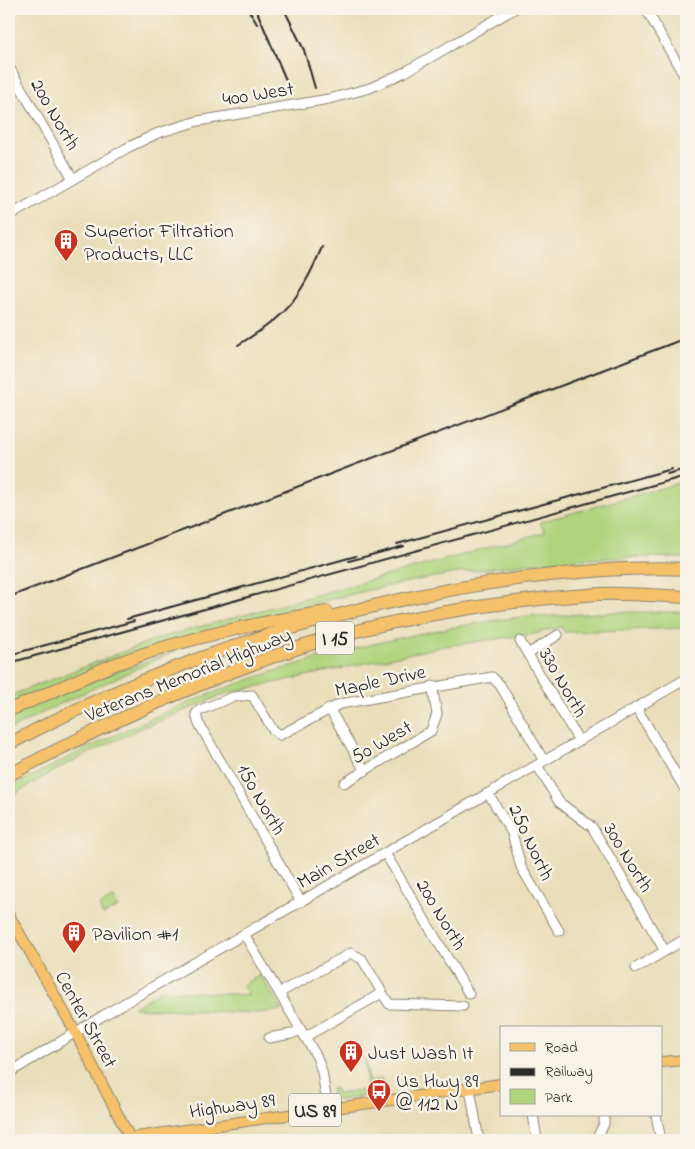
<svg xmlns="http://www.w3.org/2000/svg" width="695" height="1149" viewBox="0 0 695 1149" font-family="'Indie Flower',sans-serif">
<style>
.green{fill:#afd47d;stroke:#6d8054}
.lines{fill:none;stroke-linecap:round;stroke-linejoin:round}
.minor-casing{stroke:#8a8472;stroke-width:11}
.major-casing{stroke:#8a8472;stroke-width:12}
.highway-casing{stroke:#8a8472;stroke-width:14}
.minor{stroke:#fff;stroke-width:9}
.major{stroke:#f5c16b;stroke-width:10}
.highway{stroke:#f5c16b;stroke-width:12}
.rail{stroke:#2b2b2b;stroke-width:2}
.labels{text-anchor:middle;stroke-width:5;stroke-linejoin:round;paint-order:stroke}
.shield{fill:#f7f3e8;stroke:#686764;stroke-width:1}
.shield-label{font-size:19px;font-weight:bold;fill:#2b2b2b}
.street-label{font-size:20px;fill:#2b2b2b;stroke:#f7f3e8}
.poi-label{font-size:20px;fill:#2b2b2b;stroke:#f7f3e8;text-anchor:start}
</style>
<rect width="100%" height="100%" fill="#f7f3e8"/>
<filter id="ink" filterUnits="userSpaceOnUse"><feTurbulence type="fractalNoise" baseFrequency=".02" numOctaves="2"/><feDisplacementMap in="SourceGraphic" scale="10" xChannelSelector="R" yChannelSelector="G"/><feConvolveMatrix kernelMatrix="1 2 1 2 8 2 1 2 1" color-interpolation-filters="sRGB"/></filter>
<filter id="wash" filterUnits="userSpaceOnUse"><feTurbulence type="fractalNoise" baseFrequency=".0096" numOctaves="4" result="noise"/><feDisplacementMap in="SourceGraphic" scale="20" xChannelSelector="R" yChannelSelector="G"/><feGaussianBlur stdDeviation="1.12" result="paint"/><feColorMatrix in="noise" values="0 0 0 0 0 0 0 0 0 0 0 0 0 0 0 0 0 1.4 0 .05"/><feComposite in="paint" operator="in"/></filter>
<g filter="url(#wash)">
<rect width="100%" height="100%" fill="#eadeba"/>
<path class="green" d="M 682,482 L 686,490 L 686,558 C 545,553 401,577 266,617 C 237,625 208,636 180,646 C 123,666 66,685 9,705 L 9,696 L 156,639 L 545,532 L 540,522 Z
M 614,612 L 686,612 L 686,628 L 564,632 L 561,627 L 533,634 L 445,646 L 227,693 L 135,731 L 63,766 L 9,797 L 9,788 C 88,747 169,707 254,678 C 346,647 439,627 535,615 L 535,617 Z
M 175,651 L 64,702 L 9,730 L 9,713 L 107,675 Z
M 114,898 L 118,907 L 103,915 L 99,906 Z
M 260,975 L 282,1010 L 258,1013 L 133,1008 L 161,990 L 248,995 L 243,985 Z
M 365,1059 L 369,1081 L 382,1079 L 384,1093 L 337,1100 L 332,1095 L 331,1089 L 335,1088 L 337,1094 L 367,1090 Z"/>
</g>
<g filter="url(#ink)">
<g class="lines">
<defs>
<path id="minor" d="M 646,9 L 686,79
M 9,67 L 73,179
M 9,216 L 127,148 L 158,133 L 198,121 L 329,99 L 370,88 L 405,72 L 514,9
M 520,641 L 579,741
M 528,654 L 558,635
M 636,707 L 686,791
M 329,708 L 365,771
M 537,765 L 559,802 L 592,827 L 665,951
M 344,783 L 431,731 L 437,714 L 432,686
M 488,793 L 512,833 L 521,867 L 559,931
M 385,853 L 469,994
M 301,902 L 198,722 L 196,714 L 200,710 L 233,697 L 252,695 L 273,730 L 280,735 L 340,704 L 492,677 L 500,685 L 544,761
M 244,934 L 317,1057 L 322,1072 L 328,1109
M 636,968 L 682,941
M 279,993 L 351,953 L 362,959 L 389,1004 L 463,1006
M 305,1037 L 382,993
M 269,1038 L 291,1034 L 301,1030
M 9,1073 L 104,1015 L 686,679
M 470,1089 L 479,1140
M 533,1115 L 537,1140
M 656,1115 L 661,1140
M 596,1140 L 604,1124 L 604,1115"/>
<path id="major" d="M 9,915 L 72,1026 L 131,1140
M 661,1062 L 686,1060
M 116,1140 L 501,1084"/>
<path id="highway" d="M 9,710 C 44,696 78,679 113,665 C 182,638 254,623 327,612
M 9,744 C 164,660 349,601 524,578 C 578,572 632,566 686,569
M 9,775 C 101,726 196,682 295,649 C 387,618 503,600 599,594 C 628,593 658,596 686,597"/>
</defs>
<use href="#minor" class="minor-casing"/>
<use href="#major" class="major-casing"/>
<use href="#highway" class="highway-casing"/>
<use href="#minor" class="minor"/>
<use href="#major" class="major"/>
<use href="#highway" class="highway"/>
<path class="rail" d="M 248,9 L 257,24
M 256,9 L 291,92
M 284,9 L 304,50 L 315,88
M 238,345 C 285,317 301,298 322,247
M 667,474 L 686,469
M 397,544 L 672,469
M 349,561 L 404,546
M 9,597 L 686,338
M 127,619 L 356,556
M 9,655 L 134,621
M 9,663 L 686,476"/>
</g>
</g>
<defs>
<symbol id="building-pin" viewBox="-11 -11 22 30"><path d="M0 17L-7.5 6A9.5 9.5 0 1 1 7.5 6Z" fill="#c8321e" stroke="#f7f3e8"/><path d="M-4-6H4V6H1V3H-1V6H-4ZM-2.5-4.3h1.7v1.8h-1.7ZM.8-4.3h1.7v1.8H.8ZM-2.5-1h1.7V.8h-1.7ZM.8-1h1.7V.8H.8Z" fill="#fff"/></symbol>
<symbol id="bus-pin" viewBox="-11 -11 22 30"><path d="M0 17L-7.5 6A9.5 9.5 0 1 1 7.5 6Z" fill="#c8321e" stroke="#f7f3e8"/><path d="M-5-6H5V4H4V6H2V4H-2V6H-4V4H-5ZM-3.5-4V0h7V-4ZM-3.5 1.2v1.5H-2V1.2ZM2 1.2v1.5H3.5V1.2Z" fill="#fff"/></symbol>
</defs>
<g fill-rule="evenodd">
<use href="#building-pin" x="52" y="227" width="28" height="38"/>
<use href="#building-pin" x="60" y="919" width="28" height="38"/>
<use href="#building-pin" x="337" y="1038" width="28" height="38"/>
<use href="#bus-pin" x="365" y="1077" width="28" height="38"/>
</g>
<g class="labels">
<g class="shield">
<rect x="316" y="621.5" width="38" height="33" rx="4"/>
<rect x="289" y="1093.5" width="52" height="33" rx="4"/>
</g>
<g class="shield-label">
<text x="335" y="645">I 15</text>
<text x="315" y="1117">US 89</text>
</g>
<g class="street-label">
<text transform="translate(258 93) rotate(-9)" y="7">400 West</text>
<text transform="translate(56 114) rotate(60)" y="7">200 North</text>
<text transform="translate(188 674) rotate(-22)" y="7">Veterans Memorial Highway</text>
<text transform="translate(380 680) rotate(-12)" y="7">Maple Drive</text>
<text transform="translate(564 682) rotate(60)" y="7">330 North</text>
<text transform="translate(381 741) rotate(-30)" y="7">50 West</text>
<text transform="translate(262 799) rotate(60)" y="7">150 North</text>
<text transform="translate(532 842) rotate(65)" y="7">250 North</text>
<text transform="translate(629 857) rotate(59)" y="7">300 North</text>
<text transform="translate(338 860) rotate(-30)" y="7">Main Street</text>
<text transform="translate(442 914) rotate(59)" y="7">200 North</text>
<text transform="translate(87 1019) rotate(61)" y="7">Center Street</text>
<text transform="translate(232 1105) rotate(-8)" y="7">Highway 89</text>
</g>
<g class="poi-label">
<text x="84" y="237">Superior Filtration<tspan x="84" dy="23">Products, LLC</tspan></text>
<text x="92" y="940">Pavilion #1</text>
<text x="368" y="1059">Just Wash It</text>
<text x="396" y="1087">Us Hwy 89<tspan x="396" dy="23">@ 112 N</tspan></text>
</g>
</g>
<rect width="695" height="1149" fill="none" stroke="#f7f3e8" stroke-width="30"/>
<rect x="500" y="1026" width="162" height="90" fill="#f7f3e8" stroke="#a5a39c"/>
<rect x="510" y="1043" width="25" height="8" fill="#f5c16b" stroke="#a5a39c"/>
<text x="545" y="1052" font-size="15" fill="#2b2b2b">Road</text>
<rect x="510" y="1068" width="25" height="8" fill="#2b2b2b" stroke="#a5a39c"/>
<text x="545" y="1076" font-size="15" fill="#2b2b2b">Railway</text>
<rect x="510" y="1089" width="25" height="15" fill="#afd47d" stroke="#a5a39c"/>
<text x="545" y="1102" font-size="15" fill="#2b2b2b">Park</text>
</svg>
